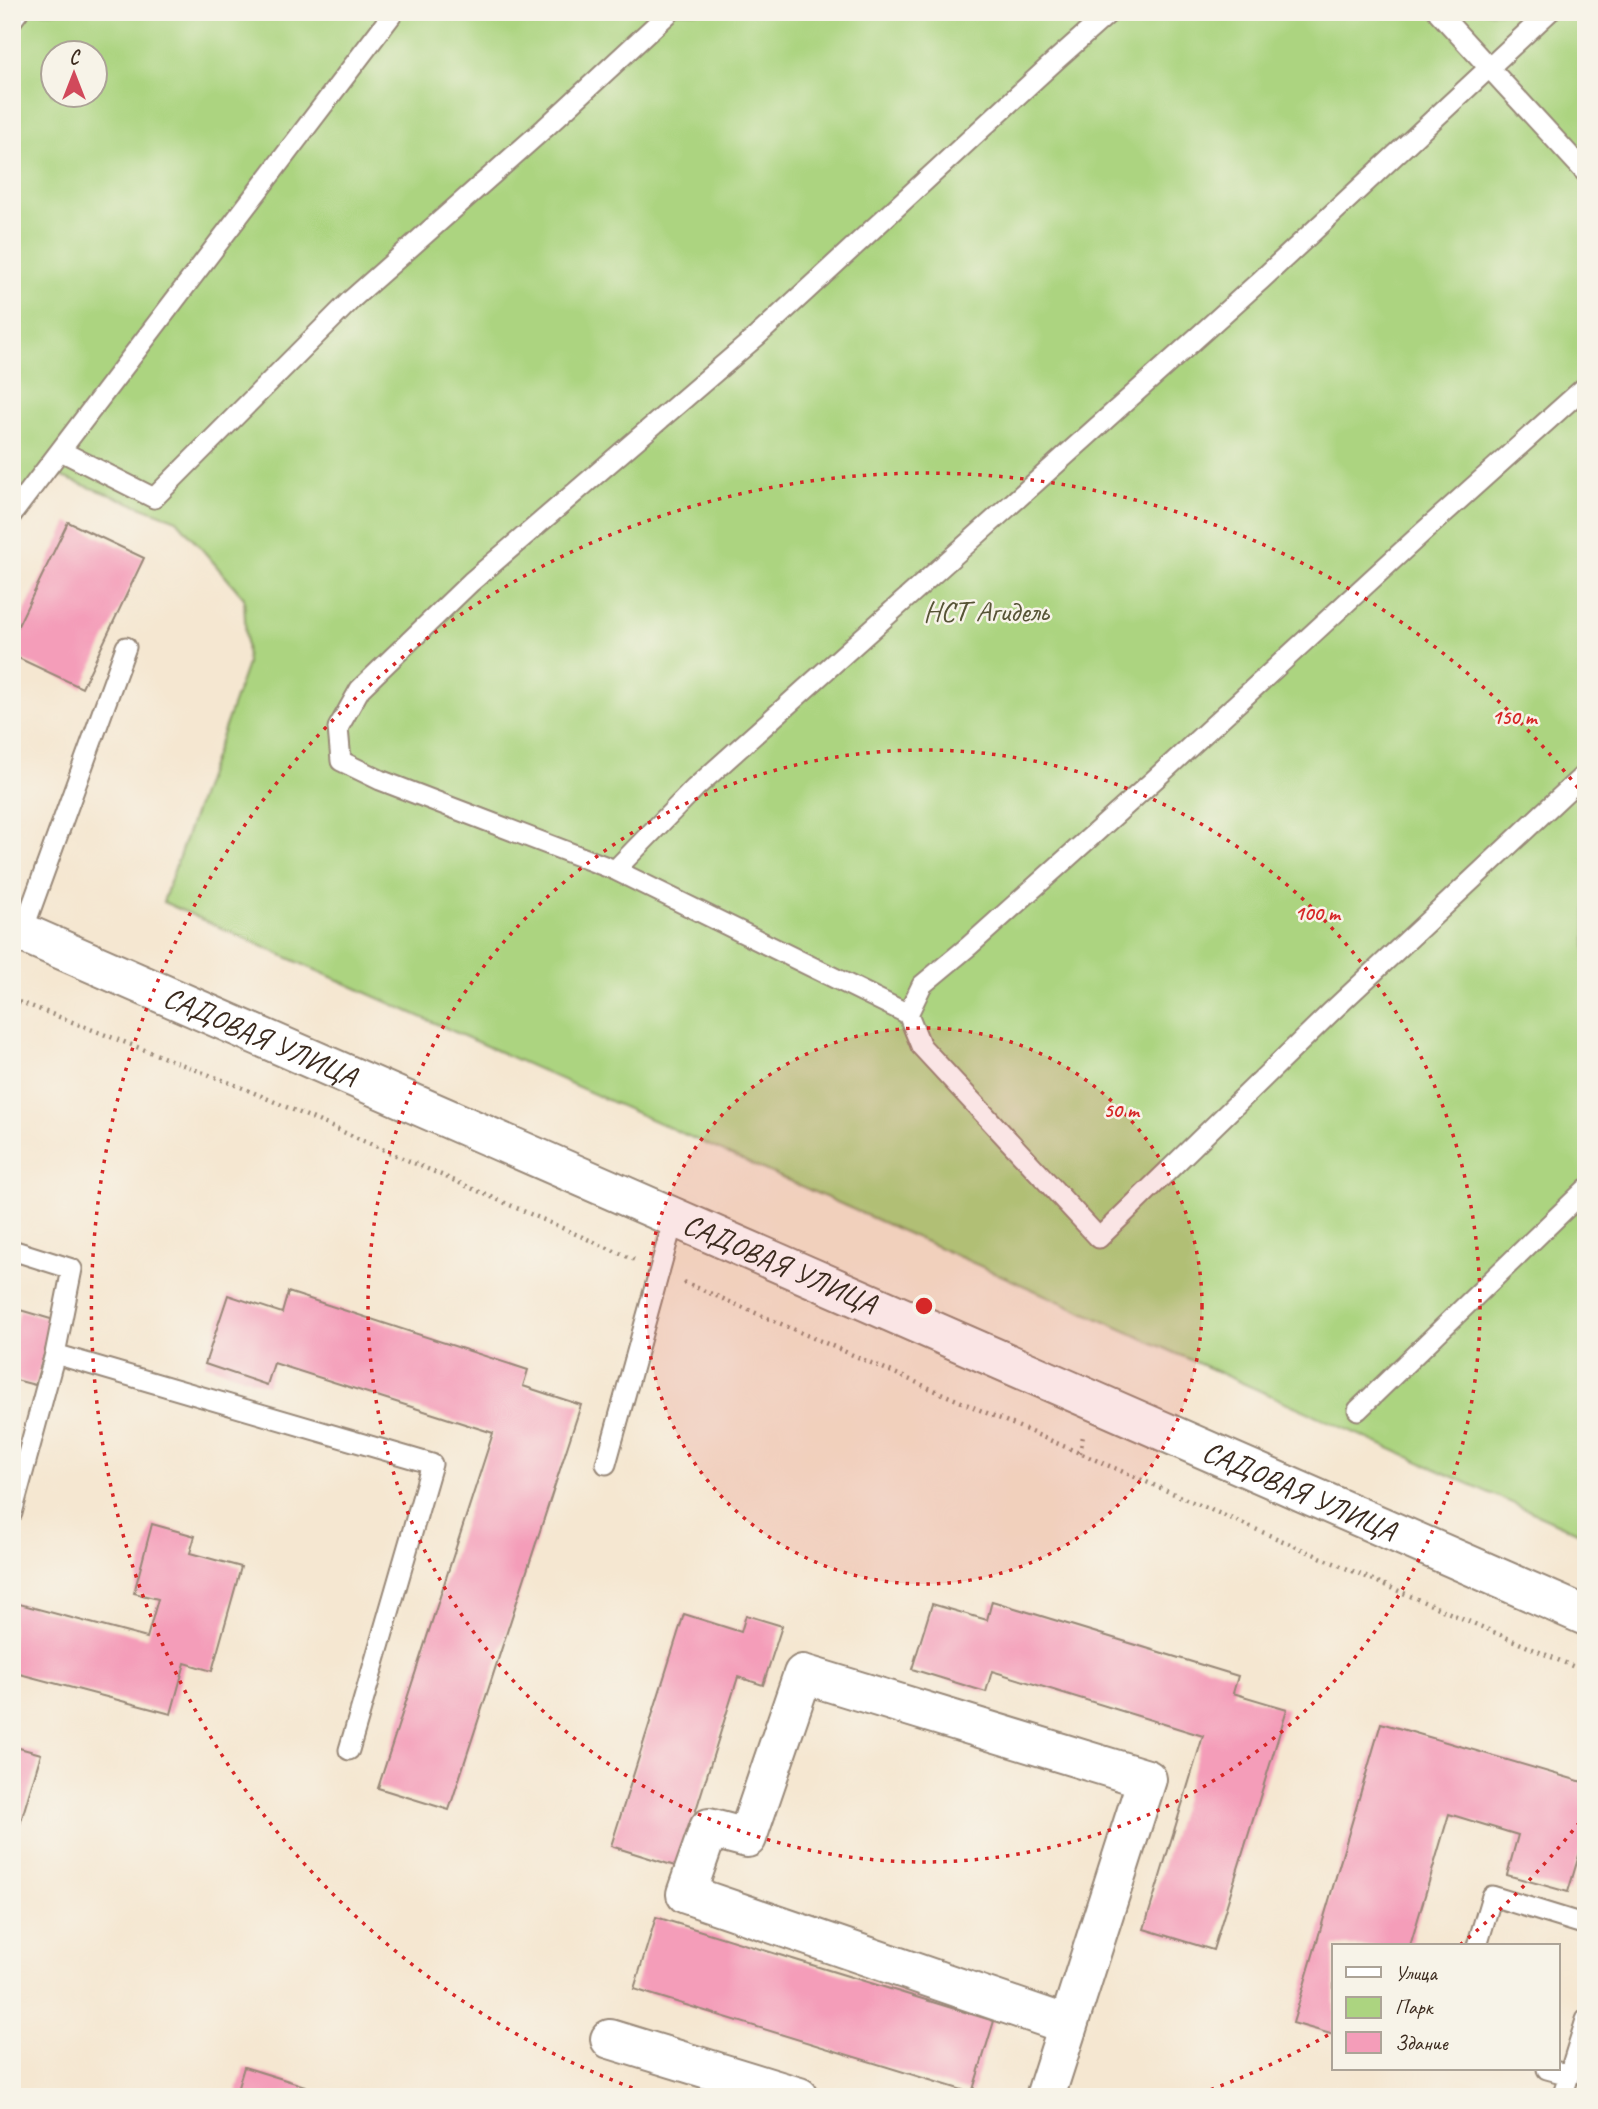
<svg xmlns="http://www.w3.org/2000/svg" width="1598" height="2109" viewBox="0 0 1598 2109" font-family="Caveat,sans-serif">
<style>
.green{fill:#acd480;stroke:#747f4f;stroke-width:2;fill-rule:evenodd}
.building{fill:#f49db9}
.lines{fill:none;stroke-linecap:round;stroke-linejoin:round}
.service-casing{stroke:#988878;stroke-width:23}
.minor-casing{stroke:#988878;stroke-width:42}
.secondary-casing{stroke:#988878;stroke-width:42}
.path{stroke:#988878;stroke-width:4.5;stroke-dasharray:2 5;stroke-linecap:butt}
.service{stroke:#fff;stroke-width:19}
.minor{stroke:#fff;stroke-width:38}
.secondary{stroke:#fff;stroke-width:38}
.ring{fill:none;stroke:#d62828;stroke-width:3.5;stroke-dasharray:3.5 7}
.labels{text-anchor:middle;stroke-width:5;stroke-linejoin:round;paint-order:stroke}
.park-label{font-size:30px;fill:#575436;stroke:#f7f3e8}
.street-label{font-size:30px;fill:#3b2a1e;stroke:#f7f3e8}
.centre{fill:#d62828;stroke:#f7f3e8;stroke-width:3.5}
.ring-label{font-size:21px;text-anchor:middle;font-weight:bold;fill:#d62828;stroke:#f7f3e8;stroke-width:5;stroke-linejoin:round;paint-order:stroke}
</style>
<rect width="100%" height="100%" fill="#f7f3e8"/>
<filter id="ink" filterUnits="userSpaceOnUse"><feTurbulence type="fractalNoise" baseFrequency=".0143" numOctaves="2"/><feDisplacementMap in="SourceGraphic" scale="14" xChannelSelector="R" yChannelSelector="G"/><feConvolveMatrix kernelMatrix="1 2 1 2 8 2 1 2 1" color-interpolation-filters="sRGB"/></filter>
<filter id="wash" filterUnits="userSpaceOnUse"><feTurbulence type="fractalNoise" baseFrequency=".00686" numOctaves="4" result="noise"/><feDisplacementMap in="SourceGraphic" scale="28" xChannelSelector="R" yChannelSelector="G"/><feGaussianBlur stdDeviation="1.57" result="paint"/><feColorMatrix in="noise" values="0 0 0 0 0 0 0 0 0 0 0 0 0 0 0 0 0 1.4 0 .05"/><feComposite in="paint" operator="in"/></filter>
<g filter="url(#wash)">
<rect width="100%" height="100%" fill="#f5e7d1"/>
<path class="green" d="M 12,12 L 1586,12 L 1586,1536 L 163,902 L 247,664 L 244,598 L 177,520 L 54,474 L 12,534 ZM 52,52 L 94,52 L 94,94 L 52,94 Z"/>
<g id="blocks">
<path class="building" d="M 68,522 L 144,558 L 82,688 L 12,655 L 12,638 Z
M 288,1292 L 528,1370 L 523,1386 L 581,1405 L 449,1810 L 378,1788 L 493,1433 L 274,1363 L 267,1385 L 205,1364 L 228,1295 L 282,1313 Z
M 20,1310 L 54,1320 L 35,1385 L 12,1379 L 12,1328 L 14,1329 Z
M 152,1524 L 195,1536 L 190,1553 L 241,1567 L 212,1671 L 185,1663 L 171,1714 L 12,1672 L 12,1602 L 147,1638 L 158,1599 L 134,1593 Z
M 992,1601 L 1238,1676 L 1233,1693 L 1287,1709 L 1213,1950 L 1144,1929 L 1203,1736 L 992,1671 L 986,1692 L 912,1669 L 932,1604 L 987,1620 Z
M 684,1614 L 741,1632 L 746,1615 L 782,1626 L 763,1685 L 738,1677 L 678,1867 L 611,1846 Z
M 1381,1723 L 1586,1783 L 1586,1832 L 1568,1892 L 1507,1875 L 1518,1835 L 1449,1814 L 1410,1946 L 1334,1946 L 1334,2035 L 1293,2023 Z
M 12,1746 L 41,1754 L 15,1841 L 12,1840 Z
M 656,1917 L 994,2021 L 972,2093 L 634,1989 Z
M 244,2067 L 305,2086 L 302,2097 L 235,2097 Z"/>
</g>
</g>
<g filter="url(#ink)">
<use href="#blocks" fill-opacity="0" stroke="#988878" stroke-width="2"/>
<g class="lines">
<defs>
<path id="service" d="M 1438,12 L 1586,173
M 12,20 L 18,12
M 1586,386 L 1422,533 L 1154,780 L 969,946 L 922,985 L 908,1014 L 921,1046 L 1099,1238 L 1330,1013 L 1586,773
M 61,451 L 154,498 L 352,299 L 545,128 L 670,12
M 12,514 L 394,12
M 615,870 L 695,788 L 1261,280 L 1549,12
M 22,933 L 126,647
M 908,1014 L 615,870 L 380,780 L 341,761 L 338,728 L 360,689 L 471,582 L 757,336 L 1056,60 L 1110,12
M 12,1250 L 72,1269 L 55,1354 L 432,1464 L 349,1750
M 1358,1410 L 1586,1189
M 606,1464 L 674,1218
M 12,1513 L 55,1354
M 1477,1946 L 1492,1896 L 1586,1925
M 1547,2069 L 1569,2075 L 1586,2020
M 1562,2097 L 1569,2075"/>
<path id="minor" d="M 610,2039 L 799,2097
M 1045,2097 L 1147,1779 L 803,1674 L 747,1838 L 709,1828 L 686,1894 L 1068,2025"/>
<g id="secondary">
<path id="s1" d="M 12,928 L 1586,1616"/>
</g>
</defs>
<use href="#service" class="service-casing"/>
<use href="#minor" class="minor-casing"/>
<use href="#secondary" class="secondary-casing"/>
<path class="path" d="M 12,1001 L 23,1003 L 243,1088 L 635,1260
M 684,1282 L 1586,1672
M 1080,1453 L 1083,1436"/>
<use href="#service" class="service"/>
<use href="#minor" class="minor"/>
<use href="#secondary" class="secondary"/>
</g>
</g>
<circle cx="924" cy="1306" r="278" fill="#d62828" fill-opacity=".12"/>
<g class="ring">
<circle cx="924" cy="1306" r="278"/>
<circle cx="924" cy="1306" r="556"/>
<path d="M1586 1814A834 834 0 0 1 1460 1945M1328 2035A834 834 0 0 1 1196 2095M652 2095A834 834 0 1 1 1586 798"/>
</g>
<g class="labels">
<g class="park-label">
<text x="986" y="621">НСТ Агидель</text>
</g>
<g class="street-label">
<text dy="10" stroke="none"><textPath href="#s1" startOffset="271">САДОВАЯ УЛИЦА</textPath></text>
<text dy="10" stroke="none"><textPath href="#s1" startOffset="838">САДОВАЯ УЛИЦА</textPath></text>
<text dy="10" stroke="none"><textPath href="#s1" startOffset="1405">САДОВАЯ УЛИЦА</textPath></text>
</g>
</g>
<circle cx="924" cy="1306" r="10" class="centre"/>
<g class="ring-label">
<text x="1514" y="724">150 m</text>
<text x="1317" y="920">100 m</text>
<text x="1121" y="1117">50 m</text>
</g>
<rect width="1598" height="2109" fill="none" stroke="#f7f3e8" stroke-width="42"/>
<rect x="1332" y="1944" width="228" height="126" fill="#f7f3e8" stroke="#aca397" stroke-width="2"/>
<rect x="1346" y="1967" width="35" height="10" fill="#ffffff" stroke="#aca397" stroke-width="2"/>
<text x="1395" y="1980" font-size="21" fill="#3b2a1e">Улица</text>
<rect x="1346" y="1997" width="35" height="21" fill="#acd480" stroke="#aca397" stroke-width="2"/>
<text x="1395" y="2014" font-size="21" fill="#3b2a1e">Парк</text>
<rect x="1346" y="2032" width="35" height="21" fill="#f49db9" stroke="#aca397" stroke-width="2"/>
<text x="1395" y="2050" font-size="21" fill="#3b2a1e">Здание</text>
<g transform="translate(74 74)"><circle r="33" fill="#f7f3e8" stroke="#aca397" stroke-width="2"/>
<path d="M0-5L12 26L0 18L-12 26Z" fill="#d1495b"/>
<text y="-10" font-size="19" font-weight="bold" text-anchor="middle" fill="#3b2a1e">С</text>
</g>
</svg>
